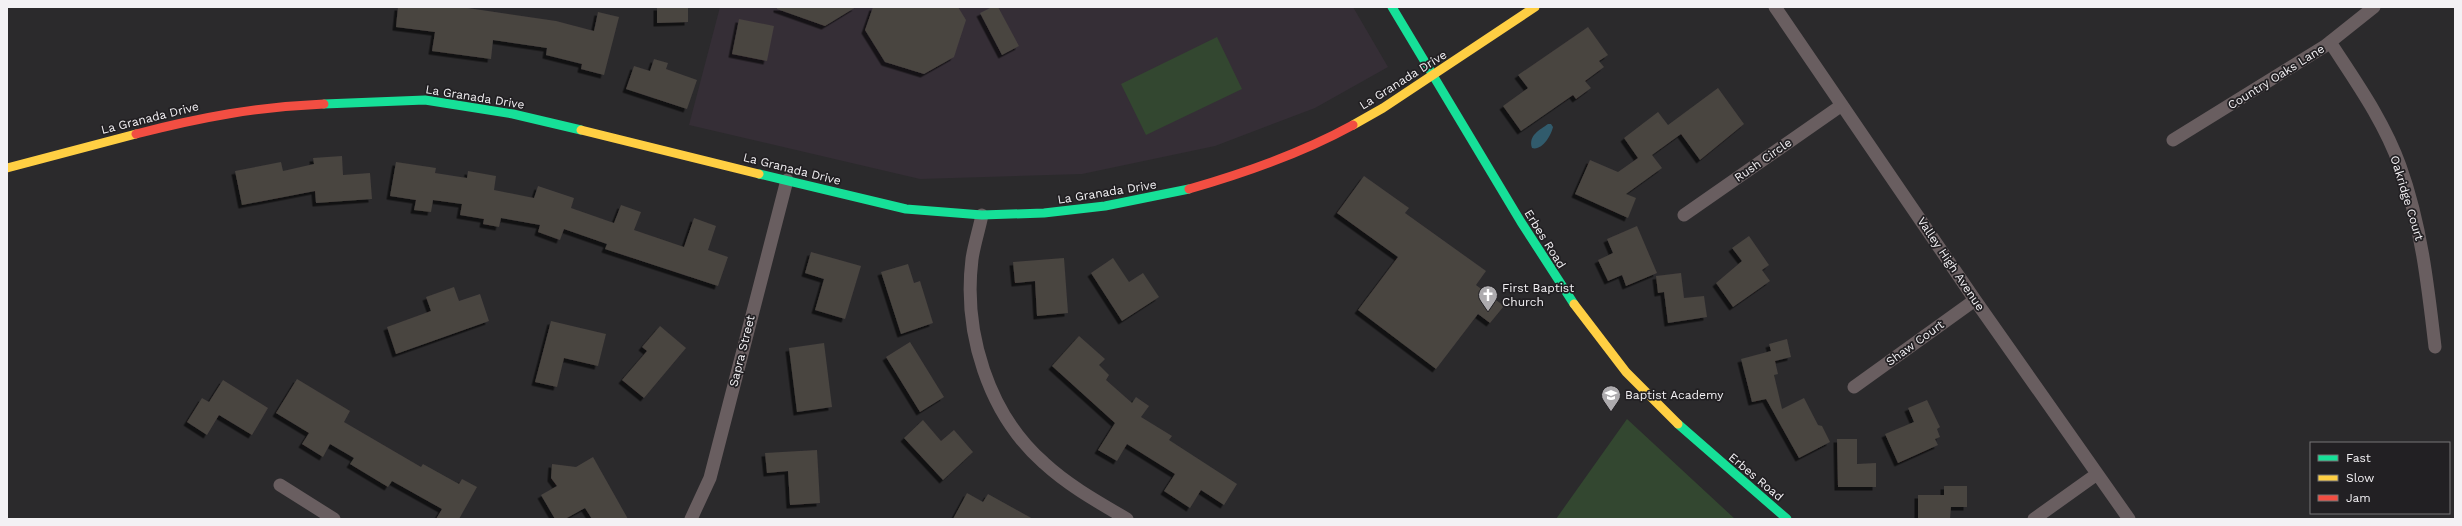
<svg xmlns="http://www.w3.org/2000/svg" width="2462" height="526" viewBox="0 0 2462 526" font-family="'Work Sans',sans-serif">
<style>
.built{fill:#352e36}
.green{fill:#334730}
.water{fill:#315b6c}
.building{fill:#494440;filter:url(#shadow)}
.lines{fill:none;stroke-linecap:round;stroke-linejoin:round}
.street{stroke:#695e60;stroke-width:13}
.fast{stroke:#16e098;stroke-width:9}
.slow{stroke:#ffcf43;stroke-width:9}
.jam{stroke:#f24e42;stroke-width:9}
.labels{text-anchor:middle;stroke-width:3.5;stroke-linejoin:round;paint-order:stroke}
.street-label{font-size:12px;fill:#f3f1f4;stroke:#222023}
.poi-label{font-size:12px;fill:#f3f1f4;stroke:#222023;text-anchor:start}
</style>
<defs>
<filter id="shadow"><feDropShadow dx="-3.5" dy="3.5" stdDeviation="0" flood-color="#0009"/></filter>
</defs>
<rect width="100%" height="100%" fill="#2b2a2c"/>
<path class="built" d="M 720,7 L 1353,7 L 1388,67 L 1315,108 L 1215,146 L 1082,174 L 920,179 L 689,125 Z"/>
<path class="green" d="M 1217,37 L 1242,89 L 1146,135 L 1121,84 Z
M 1627,419 L 1735,519 L 1556,519 Z"/>
<path class="water" d="M 1548,124 L 1551,124 L 1553,127 C 1551,136 1542,151 1532,148 C 1528,135 1540,130 1548,124 Z"/>
<path class="building" d="M 398,7 L 461,7 L 556,21 L 594,31 L 598,12 L 619,17 L 604,75 L 581,69 L 582,64 L 546,55 L 547,48 L 493,40 L 491,59 L 432,51 L 435,32 L 396,27 Z
M 657,7 L 688,7 L 688,22 L 657,23 Z
M 777,7 L 856,7 L 825,26 L 777,9 Z
M 873,7 L 958,7 L 966,20 L 954,57 L 924,74 L 885,62 L 865,30 Z
M 992,7 L 998,7 L 1019,46 L 1002,55 L 980,13 Z
M 739,19 L 774,26 L 767,61 L 732,54 Z
M 1588,27 L 1608,55 L 1599,61 L 1604,67 L 1585,81 L 1591,88 L 1576,99 L 1573,95 L 1521,131 L 1503,106 L 1528,88 L 1518,75 Z
M 654,59 L 668,63 L 666,69 L 697,80 L 687,109 L 626,89 L 634,66 L 650,71 Z
M 1718,88 L 1744,124 L 1700,160 L 1681,134 L 1652,155 L 1662,168 L 1626,194 L 1636,198 L 1628,218 L 1575,194 L 1590,160 L 1618,172 L 1638,158 L 1624,138 L 1658,112 L 1668,125 Z
M 342,156 L 343,175 L 370,173 L 372,199 L 316,203 L 315,191 L 242,205 L 235,171 L 281,162 L 283,171 L 314,164 L 313,158 Z
M 396,162 L 436,168 L 435,173 L 467,178 L 468,171 L 496,176 L 494,190 L 534,198 L 538,186 L 574,198 L 571,208 L 614,223 L 621,205 L 641,212 L 634,230 L 684,247 L 694,218 L 716,226 L 708,250 L 728,257 L 718,286 L 605,249 L 607,244 L 564,229 L 560,240 L 538,232 L 540,225 L 501,218 L 499,227 L 483,224 L 484,219 L 460,215 L 462,204 L 433,200 L 431,212 L 414,210 L 416,200 L 390,196 Z
M 1364,176 L 1409,208 L 1405,213 L 1486,271 L 1476,285 L 1504,306 L 1490,323 L 1478,314 L 1436,369 L 1358,310 L 1398,257 L 1337,213 Z
M 1637,226 L 1657,273 L 1626,286 L 1622,275 L 1608,281 L 1598,260 L 1613,253 L 1607,239 Z
M 1749,236 L 1769,265 L 1762,270 L 1770,281 L 1733,307 L 1716,283 L 1742,261 L 1732,248 Z
M 811,252 L 861,266 L 845,319 L 815,310 L 824,279 L 805,273 Z
M 1064,258 L 1068,313 L 1037,316 L 1035,281 L 1015,283 L 1013,262 Z
M 1113,258 L 1129,282 L 1143,273 L 1159,297 L 1122,321 L 1091,273 Z
M 908,264 L 914,283 L 920,281 L 933,323 L 901,334 L 881,272 Z
M 1681,273 L 1684,298 L 1704,296 L 1707,317 L 1668,323 L 1664,292 L 1658,293 L 1656,276 Z
M 454,287 L 459,301 L 480,294 L 489,321 L 396,354 L 387,327 L 431,311 L 426,297 Z
M 551,321 L 606,334 L 598,366 L 564,358 L 557,387 L 535,382 Z
M 660,326 L 686,348 L 644,398 L 622,380 L 647,351 L 642,347 Z
M 1079,336 L 1105,359 L 1099,365 L 1109,375 L 1106,380 L 1132,403 L 1136,397 L 1149,406 L 1141,417 L 1172,436 L 1169,440 L 1237,484 L 1224,505 L 1201,490 L 1190,508 L 1164,491 L 1175,474 L 1127,444 L 1117,461 L 1098,450 L 1115,423 L 1052,366 Z
M 1787,339 L 1791,357 L 1775,361 L 1778,374 L 1774,375 L 1782,409 L 1804,398 L 1818,425 L 1822,426 L 1830,442 L 1799,458 L 1766,399 L 1752,402 L 1741,359 L 1771,351 L 1769,344 Z
M 910,342 L 944,397 L 920,412 L 886,357 Z
M 824,343 L 832,407 L 797,412 L 789,348 Z
M 297,379 L 350,411 L 344,422 L 421,467 L 423,464 L 459,484 L 462,479 L 477,487 L 459,519 L 436,519 L 442,509 L 392,481 L 388,487 L 350,464 L 354,458 L 330,444 L 323,457 L 302,444 L 309,433 L 276,413 Z
M 223,380 L 268,408 L 252,435 L 219,415 L 207,435 L 187,422 L 202,398 L 209,402 Z
M 1927,400 L 1940,427 L 1937,429 L 1940,437 L 1935,439 L 1938,445 L 1898,463 L 1885,434 L 1914,422 L 1908,408 Z
M 923,420 L 941,441 L 954,430 L 973,452 L 943,480 L 904,438 Z
M 1837,439 L 1857,439 L 1857,464 L 1876,463 L 1876,487 L 1838,487 Z
M 817,450 L 820,503 L 790,505 L 788,471 L 767,473 L 765,453 Z
M 593,457 L 628,519 L 592,519 L 585,508 L 565,519 L 555,519 L 541,495 L 557,486 L 551,478 L 552,464 L 576,467 Z
M 1944,486 L 1967,486 L 1967,507 L 1951,507 L 1950,519 L 1918,519 L 1918,495 L 1944,495 Z
M 967,493 L 983,502 L 988,494 L 1033,519 L 953,519 Z"/>
<g class="lines">
<path class="street" d="M 1775,7 L 1975,300 L 2129,519
M 2330,42 C 2356,82 2384,121 2400,166 C 2421,224 2428,286 2435,347
M 2173,140 L 2325,46 L 2374,7
M 982,215 C 979,230 974,245 972,259 C 963,332 988,414 1044,463 C 1069,486 1098,502 1127,519
M 1684,215 L 1842,105
M 1854,387 L 1975,300
M 280,485 L 334,519
M 691,519 L 710,478 L 787,180
M 2034,519 L 2097,474"/>
<path class="fast" d="M 1392,7 L 1521,222 L 1574,304
M 324,104 L 425,100 L 513,114 L 581,130
M 759,174 L 906,209 L 982,215 L 1044,213 L 1105,206 L 1189,189
M 1678,424 L 1787,519"/>
<path class="slow" d="M 1353,125 L 1383,108 L 1535,7
M 581,130 L 759,174
M 7,168 L 136,134
M 1574,304 L 1626,372 L 1678,424"/>
<path class="jam" d="M 136,134 C 202,117 256,107 324,104
M 1189,189 C 1245,173 1302,153 1353,125"/>
</g>
<defs>
<symbol id="church-pin" viewBox="-11 -11 22 30"><path d="M0 17L-7.5 6A9.5 9.5 0 1 1 7.5 6Z" fill="#adabae" stroke="#222023"/><path d="M-1.2-6h2.4v3.5h3.3v2.4h-3.3V6h-2.4V-.1h-3.3v-2.4h3.3Z" fill="#fff"/></symbol>
<symbol id="school-pin" viewBox="-11 -11 22 30"><path d="M0 17L-7.5 6A9.5 9.5 0 1 1 7.5 6Z" fill="#adabae" stroke="#222023"/><path d="M0-5L7-2L0 1L-7-2ZM-4 1L0 2.5L4 1V4Q0 6-4 4Z" fill="#fff"/></symbol>
</defs>
<g fill-rule="evenodd">
<use href="#church-pin" x="1477" y="284" width="22" height="30"/>
<use href="#school-pin" x="1600" y="384" width="22" height="30"/>
</g>
<g class="labels">
<g class="street-label">
<text transform="translate(2276 77) rotate(-32)" y="4">Country Oaks Lane</text>
<text transform="translate(1403 80) rotate(-32)" y="4">La Granada Drive</text>
<text transform="translate(475 97) rotate(9)" y="4">La Granada Drive</text>
<text transform="translate(150 118) rotate(-14)" y="4">La Granada Drive</text>
<text transform="translate(1763 160) rotate(-35)" y="4">Rush Circle</text>
<text transform="translate(792 169) rotate(14)" y="4">La Granada Drive</text>
<text transform="translate(1107 192) rotate(-9)" y="4">La Granada Drive</text>
<text transform="translate(2407 198) rotate(73)" y="4">Oakridge Court</text>
<text transform="translate(1545 239) rotate(58)" y="4">Erbes Road</text>
<text transform="translate(1951 264) rotate(56)" y="4">Valley High Avenue</text>
<text transform="translate(1915 343) rotate(-36)" y="4">Shaw Court</text>
<text transform="translate(742 351) rotate(-76)" y="4">Sapra Street</text>
<text transform="translate(1756 477) rotate(40)" y="4">Erbes Road</text>
</g>
<g class="poi-label">
<text x="1502" y="292">First Baptist<tspan x="1502" dy="14">Church</tspan></text>
<text x="1625" y="399">Baptist Academy</text>
</g>
</g>
<rect width="2462" height="526" fill="none" stroke="#f3f1f4" stroke-width="16"/>
<rect x="2310" y="442" width="140" height="72" fill="#222023" stroke="#767477"/>
<rect x="2318" y="455" width="20" height="6" fill="#16e098" stroke="#767477"/>
<text x="2346" y="462" font-size="12" fill="#f3f1f4">Fast</text>
<rect x="2318" y="475" width="20" height="6" fill="#ffcf43" stroke="#767477"/>
<text x="2346" y="482" font-size="12" fill="#f3f1f4">Slow</text>
<rect x="2318" y="495" width="20" height="6" fill="#f24e42" stroke="#767477"/>
<text x="2346" y="502" font-size="12" fill="#f3f1f4">Jam</text>
</svg>
